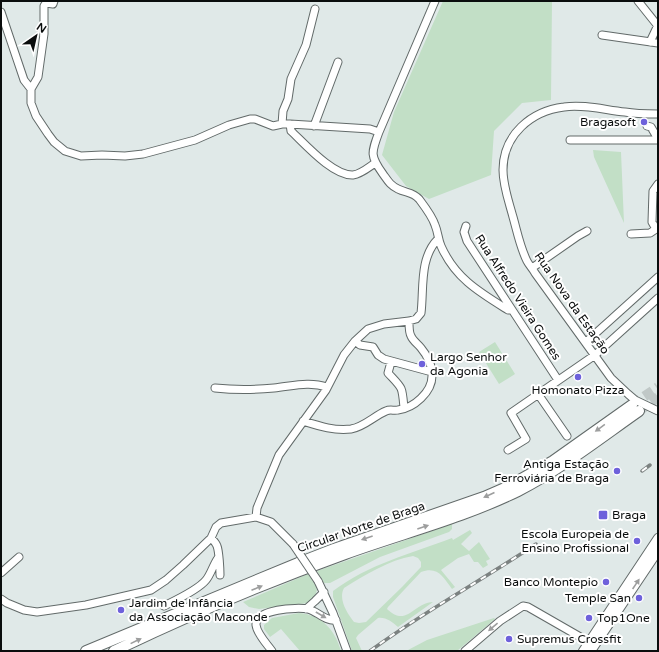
<svg xmlns="http://www.w3.org/2000/svg" width="659" height="652" viewBox="0 0 659 652" font-family="'Varela Round',sans-serif">
<style>
.green{fill:#c2dfc6;fill-rule:evenodd}
.lines{fill:none;stroke-linecap:round;stroke-linejoin:round}
.highway-tunnel{stroke:#c0c8c7;stroke-width:10;stroke-dasharray:10 5;stroke-linecap:butt}
.minor-casing{stroke:#626a69;stroke-width:9}
.major-casing{stroke:#626a69;stroke-width:10}
.highway-casing{stroke:#626a69;stroke-width:12}
.minor{stroke:#fff;stroke-width:7}
.major{stroke:#fff;stroke-width:8}
.highway{stroke:#fff;stroke-width:10}
.rail-casing{stroke:#7c8281;stroke-width:3.5}
.rail{stroke:#fff;stroke-width:2;stroke-dasharray:6;stroke-linecap:butt}
.minor-bridge-casing{stroke:#626a69;stroke-width:9;stroke-linecap:butt}
.minor-bridge{stroke:#fff;stroke-width:7}
.oneway{fill:#9d9e9e}
.poi-dot{fill:#6e61db;stroke:#fff;stroke-width:1.5}
.labels{text-anchor:middle;stroke-width:4;stroke-linejoin:round;paint-order:stroke}
.poi-label{font-size:12px;fill:#0a0d0d;stroke:#fff;text-anchor:end}
.street-label{font-size:12px;fill:#0a0d0d;stroke:#fff}
</style>
<rect width="100%" height="100%" fill="#e0e9e8"/>
<path class="green" d="M 443,1 L 552,1 L 551,100 L 522,103 L 494,131 L 491,175 L 429,199 L 406,186 L 382,155 L 394,112 Z
M 593,150 L 621,152 L 624,223 L 594,157 Z
M 495,342 L 515,374 L 499,384 L 479,352 Z
M 452,524 L 452,529 L 449,532 L 380,557 L 330,583 L 324,583 L 317,571 Z
M 470,530 L 472,533 L 461,544 L 469,551 L 479,542 L 490,559 L 486,561 L 488,565 L 483,568 L 478,562 L 474,562 L 469,554 L 458,558 L 441,570 L 455,587 L 452,589 C 443,577 438,566 421,572 L 388,607 L 387,609 C 407,628 413,603 433,602 L 398,627 C 392,622 386,617 378,618 L 358,635 L 356,638 L 362,651 L 352,651 L 333,597 L 333,591 C 369,564 410,554 452,538 L 453,540 ZM 413,556 L 418,558 L 421,562 L 421,567 L 402,587 L 366,622 L 359,623 L 354,622 C 347,613 338,599 344,588 C 365,575 389,560 413,556 Z
M 308,574 L 316,586 L 317,590 L 315,596 L 308,603 L 259,609 L 249,607 L 243,602 Z
M 299,613 C 322,615 335,630 341,651 L 300,651 L 281,629 L 270,637 L 264,629 L 264,625 L 272,618 Z
M 494,618 L 495,619 L 457,651 L 408,650 L 427,640 Z"/>
<g class="lines">
<path class="highway-tunnel" d="M 632,405 L 658,387
M 639,411 L 658,397"/>
<defs>
<path id="minor" d="M 435,1 L 379,132 C 371,153 370,156 383,174 C 388,181 390,185 398,189 C 406,193 413,192 419,199 C 425,207 432,216 435,225 C 438,232 438,239 441,246 C 455,278 479,292 508,310 L 512,310
M 638,1 L 658,26
M 1,12 L 24,80 L 31,89 L 31,103 L 36,116 L 48,134 L 54,142 L 65,151 L 81,156 L 102,155 L 125,156 L 143,154 L 195,140 L 229,125 L 250,119 L 255,119 L 273,126 L 282,124 L 290,124 L 370,129 L 379,132
M 602,35 L 658,43
M 650,42 L 658,25
M 31,89 L 38,77 L 44,34 L 44,6 L 46,3 L 53,4 L 54,1
M 658,114 C 647,114 636,114 625,112 C 605,110 584,104 564,107 C 531,111 503,135 503,170 C 503,186 509,202 513,217 C 517,231 520,247 527,261 C 529,265 533,269 535,273 L 611,378 L 628,394 L 635,400 L 658,411
M 282,124 L 283,111 L 288,99 L 291,79 L 306,45 L 315,9
M 290,124 L 291,131 C 305,144 333,176 353,175 C 361,174 369,167 375,163
M 314,126 L 338,62
M 647,126 L 651,127 L 658,139
M 570,140 L 658,140
M 658,184 L 653,191 L 652,222 L 656,229 L 658,229
M 466,226 L 464,232 L 467,241 L 558,380
M 631,234 L 650,233 L 656,229
M 532,268 L 578,236 L 587,231
M 355,341 L 360,345 L 373,347 L 378,355 L 384,359 L 432,372
M 586,342 L 658,277
M 391,362 L 388,373 C 403,389 402,386 404,408
M 215,388 C 234,390 254,390 274,388 C 293,386 309,381 327,387
M 538,394 L 567,436
M 303,421 C 319,426 334,431 351,429 C 364,427 374,416 386,411 C 390,409 394,411 398,410 C 414,408 432,392 432,376 C 433,367 427,355 421,348 C 418,344 413,341 411,336 C 409,333 409,326 409,321
M 508,450 L 526,439 L 511,413 L 595,355 L 658,298
M 256,517 L 257,508 L 279,455 L 326,390 L 344,355 L 355,341 L 368,329 L 384,324 L 409,321 L 416,319 L 421,313 C 424,289 419,258 438,239
M 211,538 C 213,540 216,543 217,546 C 219,551 220,569 220,575
M 1,573 L 19,557
M 318,581 L 333,613 L 347,651
M 1,599 L 7,603 L 24,610 L 37,612 L 86,605 L 151,590 L 166,580 L 183,565 L 211,538 L 216,527 L 221,523 L 256,517 L 271,522 L 293,544
M 164,606 C 176,600 198,590 206,580 C 211,574 213,565 218,558
M 306,609 L 315,601 L 324,592
M 272,651 C 267,644 257,634 256,625 C 255,609 297,607 308,609 C 317,611 326,622 336,620
M 465,651 L 500,621 L 523,606 L 528,607 L 589,642"/>
<path id="major" d="M 583,651 L 658,538
M 591,651 L 658,551"/>
<path id="highway" d="M 86,651 L 298,563 L 334,549 L 484,497 L 507,487 L 553,461 L 632,405
M 114,651 C 189,615 267,582 345,554 C 403,533 463,518 518,491 C 561,469 599,439 639,411"/>
</defs>
<use href="#minor" class="minor-casing"/>
<use href="#major" class="major-casing"/>
<use href="#highway" class="highway-casing"/>
<use href="#minor" class="minor"/>
<use href="#major" class="major"/>
<use href="#highway" class="highway"/>
<defs>
<path id="rail" d="M 642,471 L 650,465
M 370,651 C 423,612 481,581 536,544"/>
</defs>
<use href="#rail" class="rail-casing"/>
<use href="#rail" class="rail"/>
<defs>
<path id="minor-bridge" d="M 293,544 L 318,581"/>
</defs>
<use href="#minor-bridge" class="minor-bridge-casing"/>
<use href="#minor-bridge" class="minor-bridge"/>
</g>
<defs><path id="oneway-solid" d="M-6-.8H1V-3.2L6.5 0L1 3.2V.8H-6Z"/></defs>
<g class="oneway">
<use href="#oneway-solid" transform="translate(600 428) rotate(144)"/>
<use href="#oneway-solid" transform="translate(489 495) rotate(156)"/>
<use href="#oneway-solid" transform="translate(423 527) rotate(-19)"/>
<use href="#oneway-solid" transform="translate(367 538) rotate(161)"/>
<use href="#oneway-solid" transform="translate(636 584) rotate(-56)"/>
<use href="#oneway-solid" transform="translate(257 588) rotate(-23)"/>
<use href="#oneway-solid" transform="translate(321 615) rotate(30)"/>
<use href="#oneway-solid" transform="translate(493 627) rotate(140)"/>
<use href="#oneway-solid" transform="translate(136 641) rotate(-26)"/>
</g>
<g class="poi-dot">
<circle cx="644" cy="122" r="4"/>
<circle cx="422" cy="364" r="4"/>
<circle cx="578" cy="377" r="4"/>
<circle cx="617" cy="471" r="4"/>
<rect x="598" y="510" width="10" height="10" rx="2"/>
<circle cx="637" cy="541" r="4"/>
<circle cx="606" cy="582" r="4"/>
<circle cx="639" cy="598" r="4"/>
<circle cx="121" cy="610" r="4"/>
<circle cx="589" cy="618" r="4"/>
<circle cx="509" cy="639" r="4"/>
</g>
<g class="labels">
<g class="poi-label">
<text x="636" y="126">Bragasoft</text>
<text x="430" y="361" text-anchor="start">Largo Senhor<tspan x="430" dy="14">da Agonia</tspan></text>
<text x="578" y="394" text-anchor="middle">Homonato Pizza</text>
<text x="609" y="468">Antiga Estação<tspan x="609" dy="14">Ferroviária de Braga</tspan></text>
<text x="612" y="519" text-anchor="start">Braga</text>
<text x="629" y="538">Escola Europeia de<tspan x="629" dy="14">Ensino Profissional</tspan></text>
<text x="598" y="586">Banco Montepio</text>
<text x="631" y="602">Temple San</text>
<text x="129" y="607" text-anchor="start">Jardim de Infância<tspan x="129" dy="14">da Associação Maconde</tspan></text>
<text x="597" y="622" text-anchor="start">Top1One</text>
<text x="517" y="643" text-anchor="start">Supremus Crossfit</text>
</g>
<g class="street-label">
<text transform="translate(518 297) rotate(57)" y="4">Rua Alfredo Vieira Gomes</text>
<text transform="translate(572 303) rotate(55)" y="4">Rua Nova da Estação</text>
<text transform="translate(361 527) rotate(-19)" y="4">Circular Norte de Braga</text>
</g>
</g>
<rect width="659" height="652" fill="none" stroke="#0a0d0d" stroke-width="4"/>
<g transform="translate(36 36) rotate(34)" stroke="#ffffff" stroke-width="3" paint-order="stroke">
<path d="M0-3L7 15L0 10L-7 15Z" fill="#0a0d0d"/>
<text y="-6" font-size="11" font-weight="bold" text-anchor="middle" fill="#0a0d0d">N</text>
</g>
</svg>
